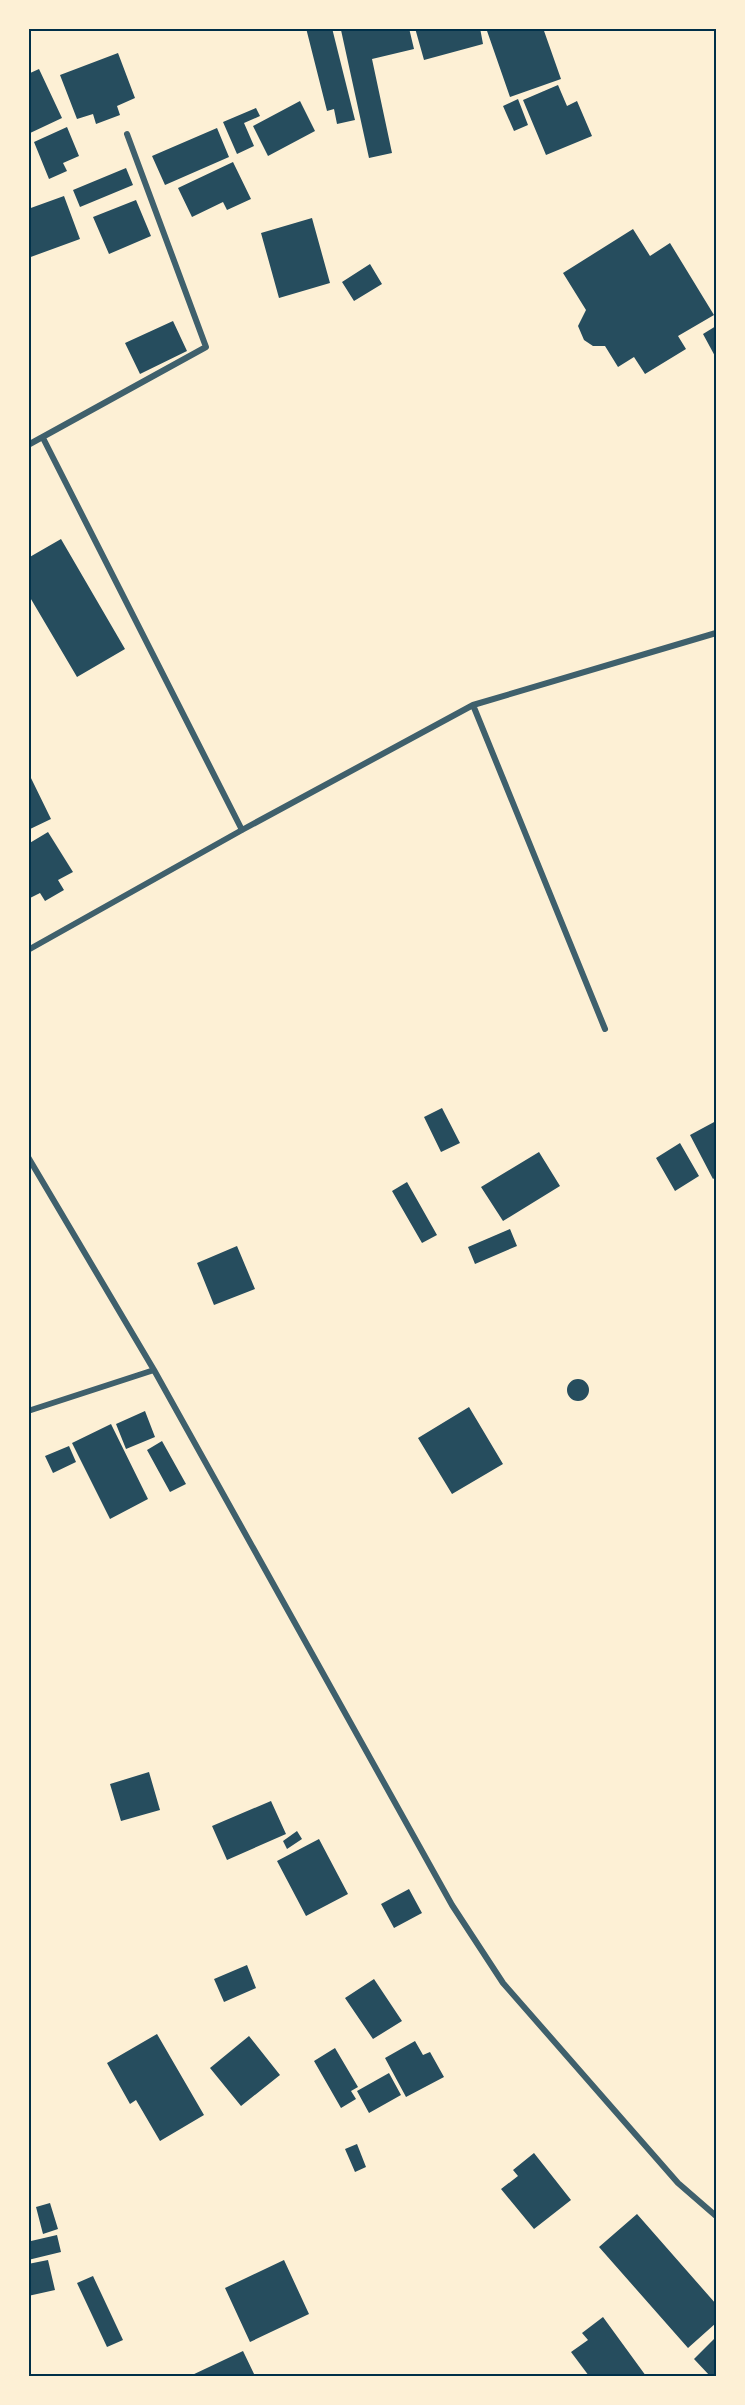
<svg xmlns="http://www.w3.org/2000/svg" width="745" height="2405" viewBox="0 0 745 2405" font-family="'Space Grotesk',sans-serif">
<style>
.building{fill:#264d5e}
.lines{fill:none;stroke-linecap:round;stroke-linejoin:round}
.minor{stroke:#3f606c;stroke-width:6}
.neatline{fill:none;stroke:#003049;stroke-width:2}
</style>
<rect width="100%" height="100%" fill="#fdf0d5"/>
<path class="building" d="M 306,28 L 332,28 L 355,120 L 337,124 L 334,109 L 327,111 Z
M 348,28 L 409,28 L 414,49 L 372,59 L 392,153 L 369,158 L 341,30 Z
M 415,28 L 480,28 L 483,44 L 424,60 Z
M 486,28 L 543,28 L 561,79 L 510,97 Z
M 118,53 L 135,98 L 117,106 L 120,115 L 96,124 L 93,114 L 77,119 L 60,75 Z
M 39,69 L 62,118 L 28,134 L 28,74 Z
M 558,85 L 567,106 L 577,101 L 592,136 L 546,155 L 523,100 Z
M 518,99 L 528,125 L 514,131 L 503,106 Z
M 300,101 L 315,131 L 268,156 L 253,126 Z
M 256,108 L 260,116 L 244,123 L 254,146 L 237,154 L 223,122 Z
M 67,127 L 79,156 L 63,163 L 67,171 L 49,179 L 34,142 Z
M 217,128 L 229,157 L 165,185 L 152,156 Z
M 233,162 L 251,199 L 227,210 L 223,202 L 192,217 L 178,188 Z
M 126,168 L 133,185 L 80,207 L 73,190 Z
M 64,196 L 80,239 L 28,258 L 28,209 Z
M 136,200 L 151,236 L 109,254 L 93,217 Z
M 312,218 L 330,283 L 279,298 L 261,233 Z
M 633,229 L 650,256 L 670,243 L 714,315 L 678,336 L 686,349 L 645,374 L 634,357 L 618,367 L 605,346 L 593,346 L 584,340 L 578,326 L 586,310 L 563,273 Z
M 370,264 L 382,284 L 354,301 L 342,282 Z
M 173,321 L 187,351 L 140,374 L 125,343 Z
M 716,326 L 716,358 L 703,334 Z
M 61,539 L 125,649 L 77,677 L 28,594 L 28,558 Z
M 30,776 L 51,819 L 28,830 L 28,777 Z
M 48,832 L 73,872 L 58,880 L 64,890 L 45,901 L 40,893 L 28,899 L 28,844 Z
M 442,1108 L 460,1143 L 441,1152 L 424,1117 Z
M 716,1121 L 716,1177 L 713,1179 L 690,1135 Z
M 680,1143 L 699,1176 L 675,1191 L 656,1158 Z
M 539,1152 L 560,1186 L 503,1221 L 481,1187 Z
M 407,1182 L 437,1235 L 422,1243 L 392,1191 Z
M 510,1229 L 517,1246 L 475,1264 L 468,1247 Z
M 237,1246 L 255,1289 L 214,1305 L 197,1263 Z
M567 1390a11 11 0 1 1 22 0a11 11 0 1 1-22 0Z
M 469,1407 L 503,1464 L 452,1494 L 418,1438 Z
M 145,1411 L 155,1437 L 126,1449 L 116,1424 Z
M 111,1424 L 148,1499 L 110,1519 L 72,1443 Z
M 162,1441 L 186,1484 L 170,1492 L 147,1450 Z
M 69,1446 L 76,1462 L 53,1473 L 45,1456 Z
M 149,1772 L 160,1810 L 121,1821 L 110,1784 Z
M 271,1801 L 286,1834 L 227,1860 L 212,1826 Z
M 297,1831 L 302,1839 L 287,1849 L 283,1841 Z
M 319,1839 L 348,1894 L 306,1916 L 277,1861 Z
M 409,1889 L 422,1913 L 394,1928 L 381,1904 Z
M 247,1965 L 256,1988 L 224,2002 L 214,1979 Z
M 374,1979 L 402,2021 L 373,2039 L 345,1998 Z
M 157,2034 L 204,2115 L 160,2141 L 136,2100 L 130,2104 L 107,2063 Z
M 249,2036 L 280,2075 L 241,2106 L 210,2068 Z
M 415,2041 L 423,2055 L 430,2052 L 444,2077 L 406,2097 L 385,2058 Z
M 335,2048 L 358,2087 L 351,2091 L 356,2099 L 341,2108 L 314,2061 Z
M 389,2073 L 401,2095 L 369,2113 L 357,2091 Z
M 357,2144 L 366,2167 L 355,2172 L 345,2149 Z
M 534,2153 L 571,2200 L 534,2229 L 501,2189 L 518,2176 L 513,2170 Z
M 50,2203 L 58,2229 L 43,2234 L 36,2207 Z
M 637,2214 L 716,2304 L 716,2323 L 688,2348 L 599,2247 Z
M 28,2233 L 31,2241 L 57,2235 L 61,2252 L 28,2260 Z
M 48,2260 L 55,2290 L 28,2296 L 28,2264 Z
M 284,2260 L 309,2314 L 250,2342 L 225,2288 Z
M 93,2276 L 123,2340 L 107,2347 L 77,2283 Z
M 603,2317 L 646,2376 L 589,2376 L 571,2352 L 588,2340 L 582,2333 Z
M 716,2337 L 716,2376 L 710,2376 L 694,2359 Z
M 243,2351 L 255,2376 L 190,2376 Z"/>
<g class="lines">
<path class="minor" d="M 43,438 L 242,830
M 28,445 L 206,347 L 127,134
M 473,705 L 605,1029
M 28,950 L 242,830 L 473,705 L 716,633
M 28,1157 L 154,1370 L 452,1905 L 503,1983 L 678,2183 L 716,2216
M 28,1411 L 154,1370"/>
</g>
<rect width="745" height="2405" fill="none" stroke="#fdf0d5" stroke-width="60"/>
<rect x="30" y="30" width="685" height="2345" class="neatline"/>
</svg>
